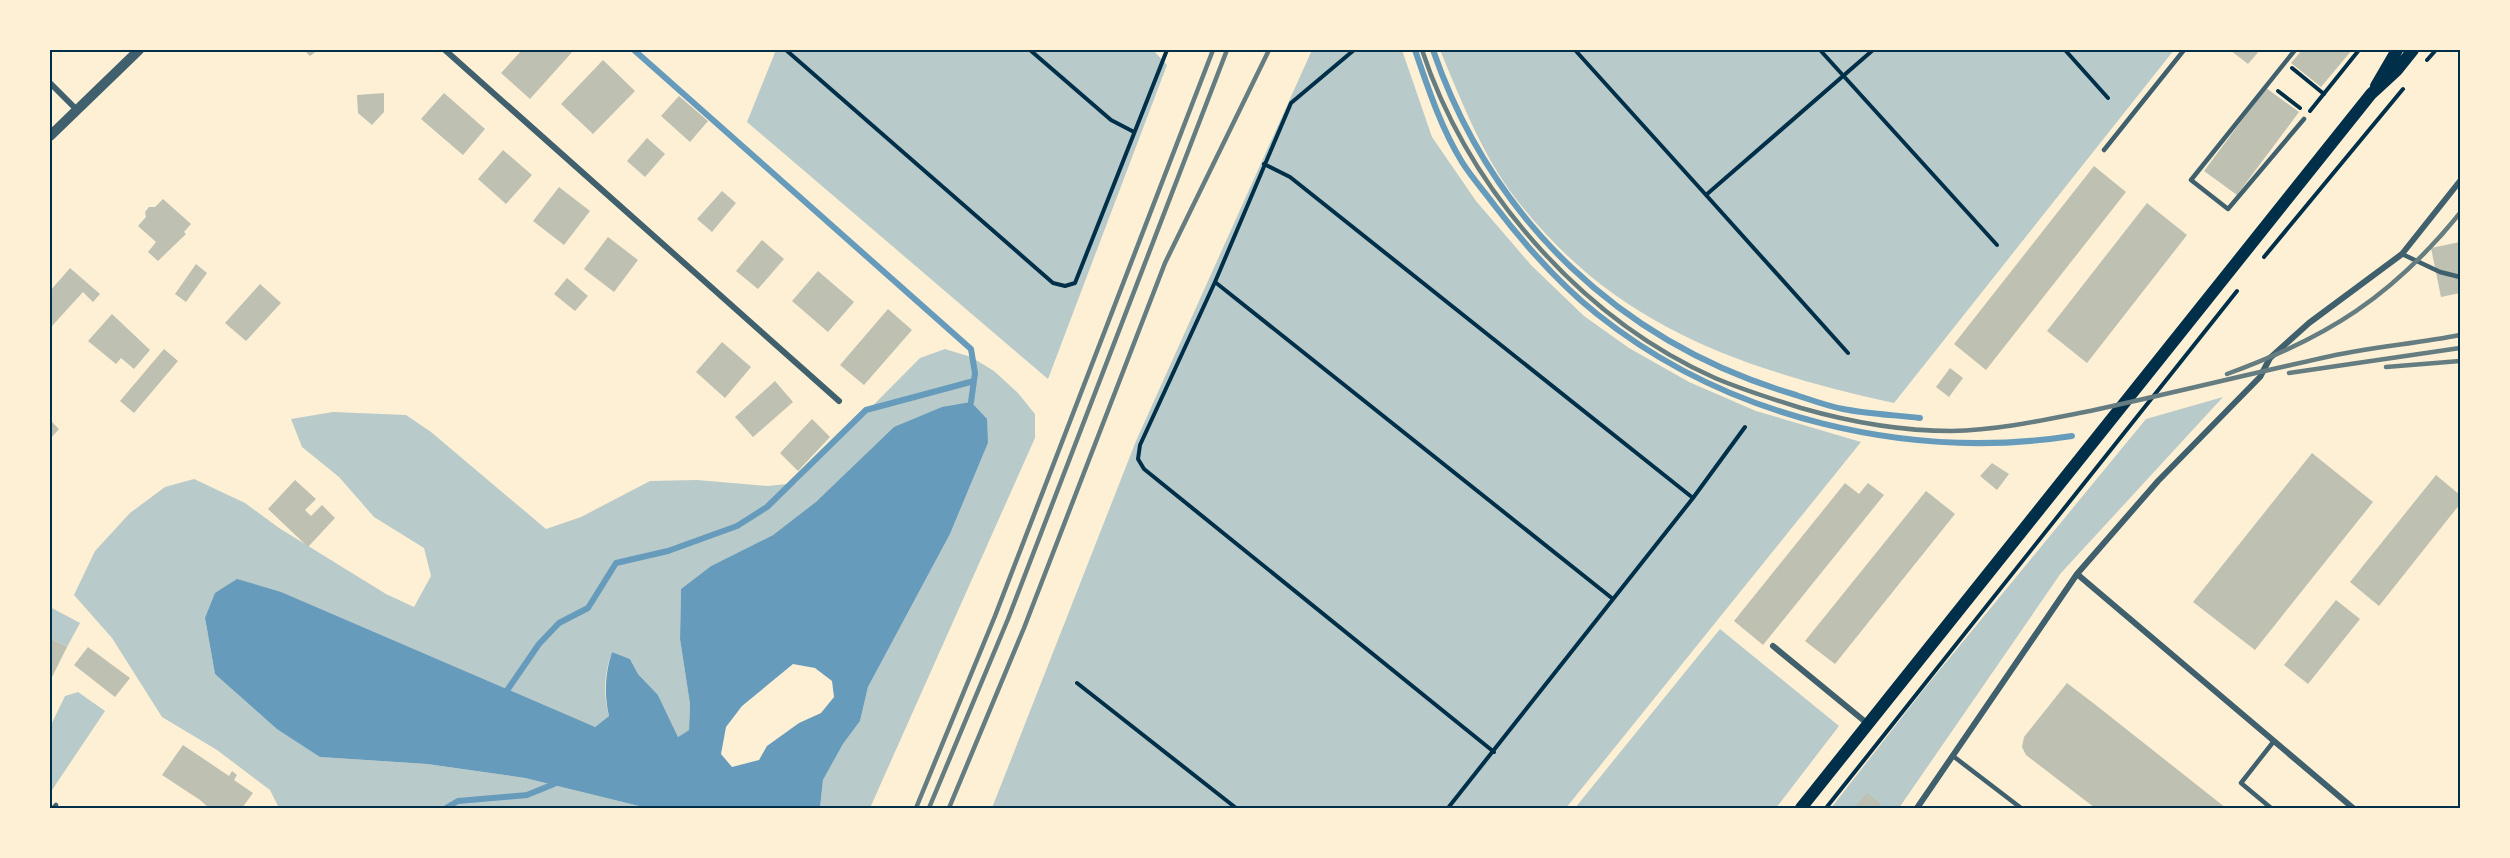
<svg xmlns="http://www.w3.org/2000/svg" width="2510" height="858" viewBox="0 0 2510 858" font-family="'Titillium Web',sans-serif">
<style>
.green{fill:#b9caca}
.water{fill:#669bbc;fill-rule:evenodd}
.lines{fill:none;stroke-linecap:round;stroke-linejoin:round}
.stream{stroke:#669bbc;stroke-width:6}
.building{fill:#bec0b2}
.path{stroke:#003049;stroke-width:4}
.service{stroke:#3f606c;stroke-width:4.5}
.minor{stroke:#3f606c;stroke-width:6}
.tertiary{stroke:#3f606c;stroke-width:10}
.secondary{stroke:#003049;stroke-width:12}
.rail{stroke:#657d81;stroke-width:4.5}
.neatline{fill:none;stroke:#003049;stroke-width:2}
</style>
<rect width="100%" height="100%" fill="#fdf0d5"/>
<path class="green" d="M 776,50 L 1153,50 L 1167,65 L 1048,379 L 747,122 Z
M 1312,50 L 1402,50 L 1432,137 L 1476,201 L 1531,265 L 1584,316 L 1629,348 L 1689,382 L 1756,411 L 1861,442 L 1566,808 L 992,808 L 1136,441 Z
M 1440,50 L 2174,50 L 1894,403 C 1742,369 1615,327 1516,199 C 1482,155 1461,100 1440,50 Z
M 945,349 L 971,357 L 994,371 L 1018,393 L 1035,414 L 1035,438 L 870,808 L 820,808 L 823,780 L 843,744 L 860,721 L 868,687 L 950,534 L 988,443 L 817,501 L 773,535 L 711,566 L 681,589 L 680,639 L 690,704 L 689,730 L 678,737 L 658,695 L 638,674 L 630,659 L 612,652 C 604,673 603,695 609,716 L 595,727 L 205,618 L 215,674 L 320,757 L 427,764 L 525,778 L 647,808 L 279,808 L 270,790 L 217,750 L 162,717 L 112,638 L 74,595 L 95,551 L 130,513 L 165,487 L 194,479 L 245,503 L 279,528 L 386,594 L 414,607 L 431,576 L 424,548 L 374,517 L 339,477 L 302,447 L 291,419 L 333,412 L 406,415 L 431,432 L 546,529 L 581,517 L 650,481 L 697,480 L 768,486 L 796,483 L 920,358 Z
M 2223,397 L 2061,573 L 1899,808 L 1831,808 L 1924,689 L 2146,419 Z
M 50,607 L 80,623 L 67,647 L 50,638 Z
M 1720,629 L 1839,726 L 1776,808 L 1575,808 Z
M 78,692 L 105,711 L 50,793 L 50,727 L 65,696 Z"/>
<path class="water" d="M 971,402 L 987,419 L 988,443 L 950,534 L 868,687 L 860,721 L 843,744 L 823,780 L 820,808 L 647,808 L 525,778 L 427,764 L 320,757 L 277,729 L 215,674 L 205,618 L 215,593 L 237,579 L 281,592 L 595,727 L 609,716 C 604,694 605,673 612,652 L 630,659 L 638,674 L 658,695 L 678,737 L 689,730 L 690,704 L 680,639 L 681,589 L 711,566 L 773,535 L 817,501 L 894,427 L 942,407 ZM 793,664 L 815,668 L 832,681 L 834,697 L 821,713 L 799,723 L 767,746 L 759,760 L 732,767 L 721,754 L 726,727 L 742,706 Z"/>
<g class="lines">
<path class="stream" d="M 634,50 L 971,349 L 975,373 L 971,402
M 1415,50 C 1428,88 1441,128 1462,162 C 1472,178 1484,191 1495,206 C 1525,245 1558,283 1597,314 C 1727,418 1908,461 2072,436
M 1433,50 C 1492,221 1622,344 1796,395 C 1811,400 1827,406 1843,409 C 1868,414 1895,415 1920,418
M 508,689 L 539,644 L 559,623 L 588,608 L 616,563 L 668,551 L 737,526 L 767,507 L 866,410 L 974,381
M 446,808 L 458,801 L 527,795 L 554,784"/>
</g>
<path class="building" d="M 304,50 L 318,50 L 310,56 Z
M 522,50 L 574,50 L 530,99 L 501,73 Z
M 2230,50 L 2260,50 L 2248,64 Z
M 2302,50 L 2352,50 L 2321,87 L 2291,63 Z
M 603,60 L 635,91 L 593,134 L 561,104 Z
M 2266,88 L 2299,112 L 2237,195 L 2204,171 Z
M 384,93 L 384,112 L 372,125 L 358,113 L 357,95 Z
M 444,93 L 485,129 L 463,155 L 421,119 Z
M 679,96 L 708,121 L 690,142 L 661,116 Z
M 647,138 L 665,154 L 645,177 L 627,161 Z
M 503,150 L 532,175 L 506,204 L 478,179 Z
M 2094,166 L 2126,192 L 1986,370 L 1954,344 Z
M 559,187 L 590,211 L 564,245 L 533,221 Z
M 722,191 L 736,203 L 712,232 L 697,219 Z
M 163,199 L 191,224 L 184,232 L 186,234 L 158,261 L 148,252 L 156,242 L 138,226 L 146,217 L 145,212 L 149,207 L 155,207 Z
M 2147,203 L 2187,235 L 2087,363 L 2047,331 Z
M 608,237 L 638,260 L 614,292 L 584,269 Z
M 762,240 L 784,259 L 758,289 L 736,271 Z
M 2460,242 L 2460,293 L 2441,297 L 2431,248 Z
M 196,264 L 207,273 L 186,302 L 175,294 Z
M 70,268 L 100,294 L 93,302 L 83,292 L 52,326 L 50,324 L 50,291 Z
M 818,271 L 854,302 L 828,332 L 792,301 Z
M 567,278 L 588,296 L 575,311 L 554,294 Z
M 260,284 L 281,303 L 246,341 L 225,323 Z
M 888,309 L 912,330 L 864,385 L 840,365 Z
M 112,314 L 150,350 L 134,369 L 121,358 L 116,364 L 88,341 Z
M 722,342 L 751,367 L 725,398 L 696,372 Z
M 164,349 L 178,361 L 134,413 L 120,401 Z
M 1950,368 L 1963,378 L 1949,397 L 1936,387 Z
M 775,381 L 793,402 L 753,437 L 735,417 Z
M 812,419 L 830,437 L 798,471 L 780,453 Z
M 50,420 L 59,429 L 50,439 Z
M 2312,453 L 2373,502 L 2255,650 L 2193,602 Z
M 1992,463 L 2009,474 L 1997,490 L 1980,476 Z
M 2436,475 L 2460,495 L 2460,504 L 2379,606 L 2350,582 Z
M 295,480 L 316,499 L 305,510 L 311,516 L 322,505 L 335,518 L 308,547 L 268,509 Z
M 1845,483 L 1859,494 L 1868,483 L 1884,495 L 1763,645 L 1734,621 Z
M 1926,491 L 1955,514 L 1835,664 L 1805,641 Z
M 2336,600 L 2360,619 L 2308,684 L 2284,665 Z
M 50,638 L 67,647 L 50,681 Z
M 88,647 L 130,678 L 115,697 L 74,665 Z
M 2067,683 L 2097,706 L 2226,808 L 2095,808 L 2026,755 L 2022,747 L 2024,737 Z
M 183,745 L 229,776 L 232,771 L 237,775 L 234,780 L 253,793 L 242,808 L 207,808 L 208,807 L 200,800 L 162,775 Z
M 1867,793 L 1881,804 L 1877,808 L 1854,808 Z"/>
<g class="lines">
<path class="path" d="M 786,50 L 1053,283 L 1065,286 L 1075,283 L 1167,50
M 1030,50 L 1111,120 L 1134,132
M 1354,50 L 1291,103 L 1215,282 L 1140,445 L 1138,459 L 1144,469 L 1494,752
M 1575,50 L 1706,195 L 1873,50
M 1820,50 L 1997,245
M 2065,50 L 2108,98
M 2427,60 L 2436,50
M 2292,68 L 2324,94
M 2278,91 L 2300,108
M 2310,111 L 2359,50
M 1264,164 L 1290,177 L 1693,498 L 1448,808
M 1706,195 L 1848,353
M 2264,257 L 2403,89
M 1215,282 L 1613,599
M 1693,498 L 1745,427
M 1077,683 L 1236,808
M 1826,808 L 2237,291"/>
<path class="service" d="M 2295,50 L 2191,180 L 2228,209 L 2304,119
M 2104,150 L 2184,50
M 2402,254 L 2440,272 L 2460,277
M 1953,756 L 2021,808
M 53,808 L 56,805
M 2271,808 L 2241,783 L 2274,741"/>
<path class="minor" d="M 445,50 L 839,401
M 50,83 L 77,110
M 2077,574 L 2353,808
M 1773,646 L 1868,724
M 1917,808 L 2077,574 L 2158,481 L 2260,377 L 2270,358 L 2309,323 L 2402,254 L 2460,181"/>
<path class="tertiary" d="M 50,136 L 139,50"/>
<path class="secondary" d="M 2376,86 L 2397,50
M 1801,808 L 2371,94 L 2397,70 L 2413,50"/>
<path class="rail" d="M 1422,50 C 1468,188 1580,318 1715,378 C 1743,390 1772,399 1801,408 C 1850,422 1900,431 1951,431 C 1999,430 2044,420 2090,411 C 2168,394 2245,375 2322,358 C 2368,347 2415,344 2460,335
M 2386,367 L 2460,361
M 2289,373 L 2460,348
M 2227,374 C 2327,338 2393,296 2460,213
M 916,808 L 995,616 L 1213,50
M 929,808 L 1008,619 L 1227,50
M 949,808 L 1024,628 L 1165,263 L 1269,50"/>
</g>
<rect width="2510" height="858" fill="none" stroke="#fdf0d5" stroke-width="102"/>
<rect x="51" y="51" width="2408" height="756" class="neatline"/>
</svg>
